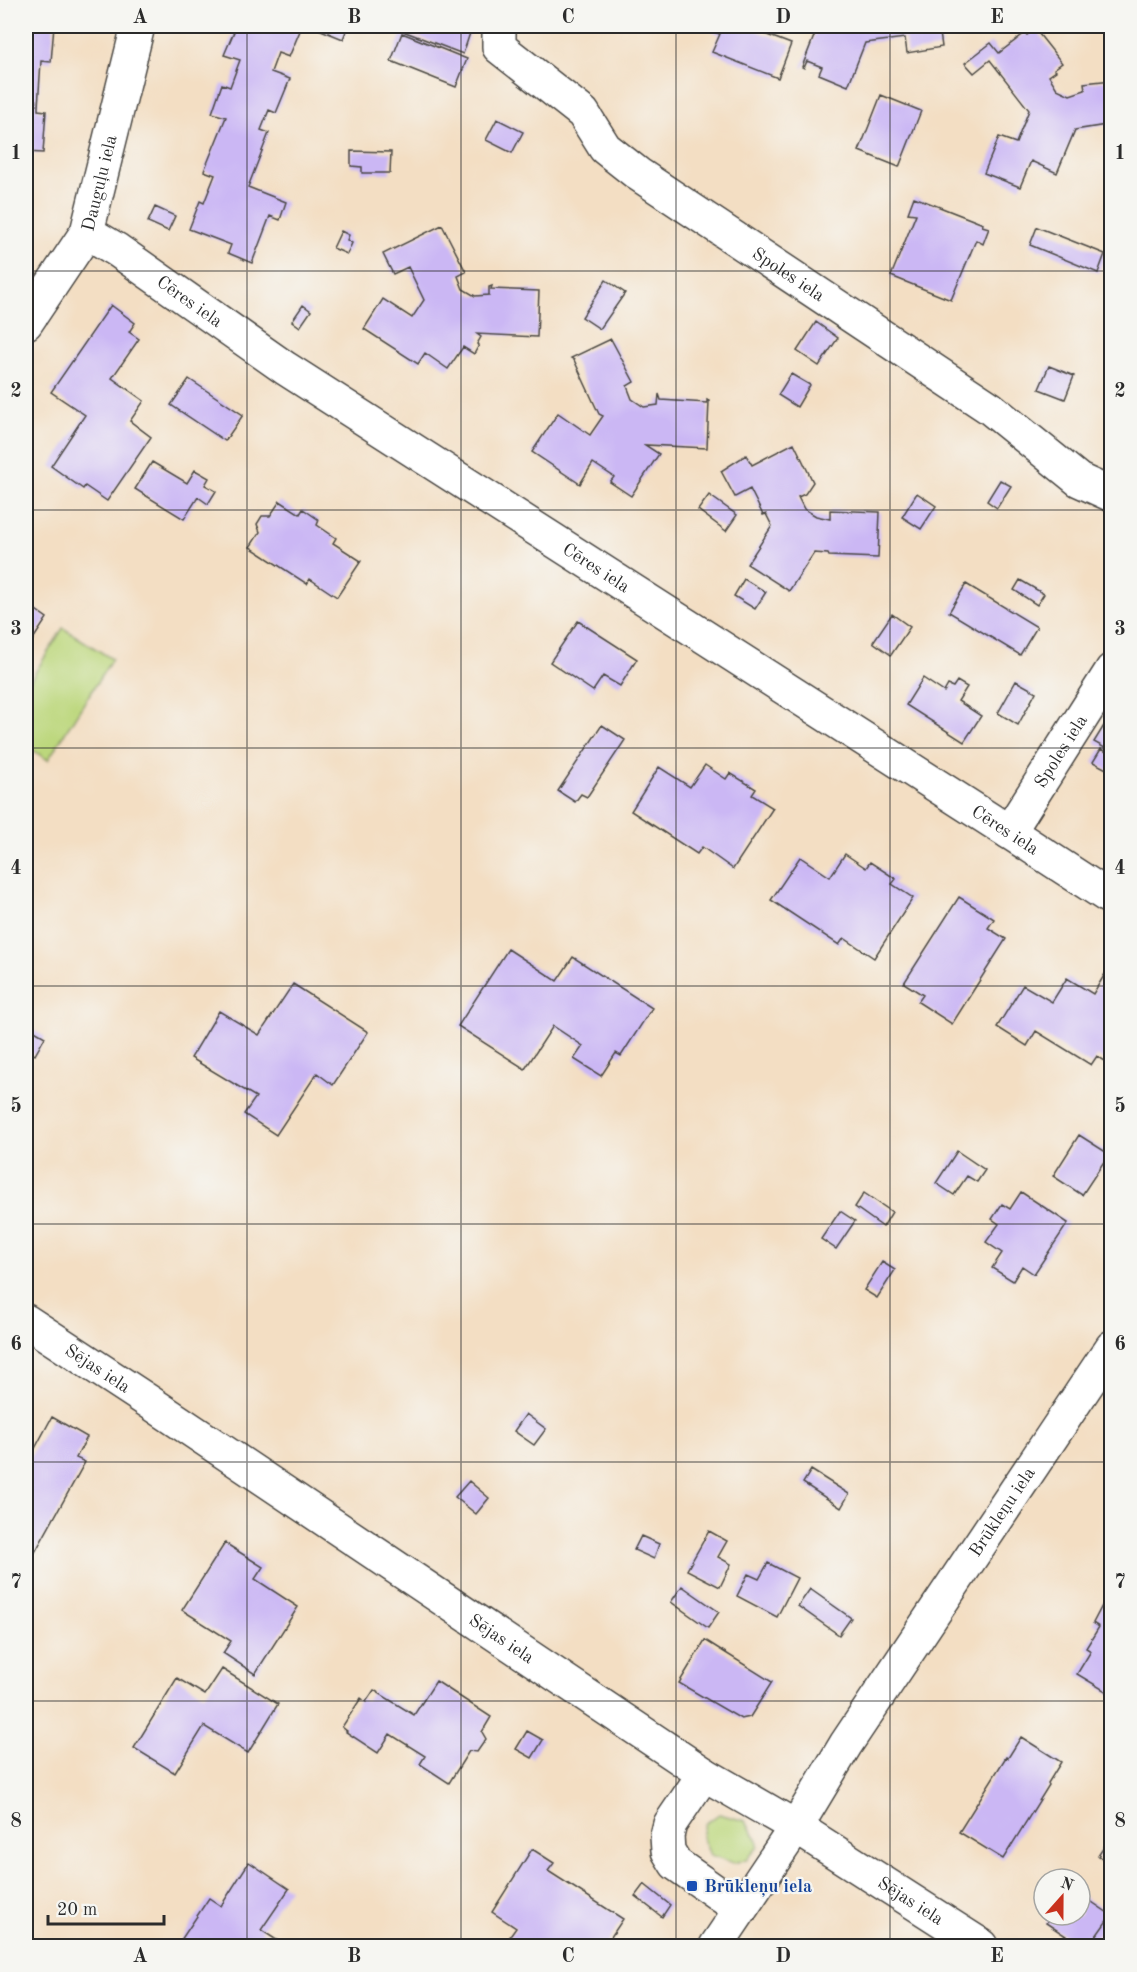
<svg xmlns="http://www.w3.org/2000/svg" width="1137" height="1972" viewBox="0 0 1137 1972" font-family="'Old Standard TT',serif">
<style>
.green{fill:#bcd77c;stroke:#748154;stroke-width:1.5}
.building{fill:#cbb7f4}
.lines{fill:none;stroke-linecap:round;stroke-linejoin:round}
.minor-casing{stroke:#494642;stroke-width:36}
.minor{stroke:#fff;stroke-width:33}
.grid{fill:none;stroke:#2b2b2b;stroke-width:1.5;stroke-opacity:0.55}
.transit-dot{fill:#1a4fb4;stroke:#f6f6f2;stroke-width:2}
.labels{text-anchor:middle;stroke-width:4.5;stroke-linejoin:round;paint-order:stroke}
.street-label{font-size:18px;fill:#2b2b2b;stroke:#f6f6f2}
.transit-label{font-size:18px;font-weight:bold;fill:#164399;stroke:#f6f6f2;text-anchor:start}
.neatline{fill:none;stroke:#2b2b2b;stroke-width:2}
.grid-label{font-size:20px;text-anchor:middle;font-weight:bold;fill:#2b2b2b}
</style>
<rect width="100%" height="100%" fill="#f6f6f2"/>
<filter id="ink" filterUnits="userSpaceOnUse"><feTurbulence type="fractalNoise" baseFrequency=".0167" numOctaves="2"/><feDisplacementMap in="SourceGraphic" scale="12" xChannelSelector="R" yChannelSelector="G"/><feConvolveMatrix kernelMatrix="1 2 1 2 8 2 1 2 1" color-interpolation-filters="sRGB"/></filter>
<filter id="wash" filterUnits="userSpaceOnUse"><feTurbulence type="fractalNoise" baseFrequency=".008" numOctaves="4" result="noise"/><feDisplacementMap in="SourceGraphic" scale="24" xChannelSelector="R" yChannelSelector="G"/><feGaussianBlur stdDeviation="1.35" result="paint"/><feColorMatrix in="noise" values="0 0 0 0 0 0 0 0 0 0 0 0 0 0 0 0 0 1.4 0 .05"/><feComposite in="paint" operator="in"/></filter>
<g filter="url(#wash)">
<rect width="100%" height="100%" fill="#f3dec3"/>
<path class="green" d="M 63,628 L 112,659 L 48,760 L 26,746 L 26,687 Z
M 719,1814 L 745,1821 L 758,1840 L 758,1847 L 747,1859 L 734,1863 L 710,1855 L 702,1837 L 705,1824 Z"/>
<g id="blocks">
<path class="building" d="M 26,26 L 54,26 L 51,62 L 41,61 L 38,107 L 38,110 L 46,111 L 43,153 L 26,152 Z
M 245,26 L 302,26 L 289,57 L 278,53 L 271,72 L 290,79 L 276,113 L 269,110 L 261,130 L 269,133 L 248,187 L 286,202 L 280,220 L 270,216 L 252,263 L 228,253 L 231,245 L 189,229 L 200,201 L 204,203 L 215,175 L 204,171 L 226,117 L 212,113 L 222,84 L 230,87 L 240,60 L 224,55 L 236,27 L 244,30 Z
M 311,26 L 348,26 L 343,39 Z
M 405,26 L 459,26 L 471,30 L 463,54 L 403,31 Z
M 698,26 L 756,26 L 754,30 L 791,44 L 778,78 L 712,52 L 720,34 Z
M 818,26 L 939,26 L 942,47 L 907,53 L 905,38 L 865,43 L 848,86 L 819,74 L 822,67 L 807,61 L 804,68 L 802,67 Z
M 1035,29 L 1062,63 L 1054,69 L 1056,71 L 1049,76 L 1057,89 L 1070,95 L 1085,90 L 1084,83 L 1112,80 L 1112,124 L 1075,130 L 1057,173 L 1031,161 L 1020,187 L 984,173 L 999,137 L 1016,143 L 1029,110 L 990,60 L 974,73 L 965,63 L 991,43 L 999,53 L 1025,33 L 1027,35 Z
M 402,33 L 467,59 L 456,87 L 391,61 Z
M 881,95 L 921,111 L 899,167 L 859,151 Z
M 497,119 L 523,132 L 512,153 L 486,140 Z
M 351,151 L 391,152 L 390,173 L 362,173 L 362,167 L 351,166 Z
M 914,197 L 983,224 L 982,226 L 989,228 L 983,244 L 976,240 L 951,300 L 891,276 L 916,214 L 908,213 Z
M 155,207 L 175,216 L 168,231 L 148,222 Z
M 442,225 L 466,272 L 458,276 L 463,289 L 475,296 L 489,295 L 489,287 L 492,286 L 491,289 L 539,291 L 537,337 L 477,334 L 481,337 L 477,344 L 479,345 L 474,354 L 463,347 L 448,369 L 425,353 L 418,364 L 364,329 L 383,299 L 412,318 L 424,300 L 408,267 L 393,274 L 383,254 Z
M 1037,227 L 1105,254 L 1098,273 L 1030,245 Z
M 341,231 L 349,235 L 347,240 L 352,243 L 347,254 L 333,248 Z
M 606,280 L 625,293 L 600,329 L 582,317 Z
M 111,305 L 135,323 L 129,332 L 139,339 L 112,378 L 144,401 L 130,421 L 151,437 L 107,501 L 85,486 L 83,489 L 51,466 L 85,415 L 51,392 Z
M 303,305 L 311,311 L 300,327 L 292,321 Z
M 816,322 L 838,338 L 819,366 L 797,351 Z
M 611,339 L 634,382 L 627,386 L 632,399 L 644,407 L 658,405 L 659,394 L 661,400 L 707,403 L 707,400 L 709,401 L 707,448 L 645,445 L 659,454 L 631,496 L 610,482 L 614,477 L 593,463 L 580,484 L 532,452 L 558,413 L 590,435 L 603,416 L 599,414 L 574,360 L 571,358 Z
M 1049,366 L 1074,376 L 1065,399 L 1039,389 Z
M 791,374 L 810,385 L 797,407 L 778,395 Z
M 189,379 L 243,415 L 225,441 L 171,405 Z
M 794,443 L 813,482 L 805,494 L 798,497 L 804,509 L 816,516 L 830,519 L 830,510 L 880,512 L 878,558 L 829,556 L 828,554 L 814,553 L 789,591 L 747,564 L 772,526 L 766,514 L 763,515 L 750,489 L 735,497 L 721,471 L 746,455 L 752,465 Z
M 152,462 L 187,483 L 195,470 L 209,478 L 205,485 L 216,491 L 208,504 L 198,497 L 184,519 L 135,489 Z
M 1000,480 L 1011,486 L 997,508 L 987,501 Z
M 917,493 L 936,506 L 921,529 L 902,517 Z
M 709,495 L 737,515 L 726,531 L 698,510 Z
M 280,501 L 300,514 L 303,509 L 319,520 L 317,525 L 336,538 L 333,543 L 361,561 L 337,597 L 310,579 L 307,584 L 250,547 L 260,532 L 257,524 L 262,516 L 270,516 Z
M 744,579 L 766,592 L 755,609 L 734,596 Z
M 1020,580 L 1044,594 L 1037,605 L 1014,590 Z
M 966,584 L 1037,627 L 1020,655 L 949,612 Z
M 26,603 L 47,618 L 26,650 Z
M 892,614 L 910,627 L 891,655 L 873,642 Z
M 578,621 L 637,659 L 620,686 L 603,676 L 593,691 L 550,662 Z
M 923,678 L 944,692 L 948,685 L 953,687 L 957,681 L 967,687 L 958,701 L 981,716 L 964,742 L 906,705 Z
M 1016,681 L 1036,692 L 1018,725 L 998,713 Z
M 1105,724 L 1112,728 L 1112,752 L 1094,742 Z
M 602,725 L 625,740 L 587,797 L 581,794 L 575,802 L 558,791 Z
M 1101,749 L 1112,755 L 1112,772 L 1093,762 Z
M 705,765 L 726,779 L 730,773 L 756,789 L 752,795 L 773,808 L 733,869 L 702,847 L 697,854 L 631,811 L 659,767 L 690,787 Z
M 845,854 L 866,868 L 870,862 L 896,879 L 892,884 L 913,898 L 874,958 L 844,938 L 839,945 L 771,900 L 800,857 L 830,877 Z
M 959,897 L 994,919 L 988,928 L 1006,939 L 952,1024 L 918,1002 L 923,995 L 904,983 Z
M 508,949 L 557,981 L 573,957 L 652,1008 L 621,1056 L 616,1053 L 601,1076 L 574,1059 L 583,1046 L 553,1026 L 525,1069 L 458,1026 Z
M 1108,969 L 1112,971 L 1112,1034 L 1108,1039 L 1112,1041 L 1112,1051 L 1105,1061 L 1097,1056 L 1091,1065 L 1036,1031 L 1027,1046 L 997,1027 L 1023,985 L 1052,1002 L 1067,978 L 1093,994 Z
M 293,984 L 368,1032 L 333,1085 L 317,1073 L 276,1135 L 244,1114 L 256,1097 L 191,1058 L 219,1011 L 259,1035 Z
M 31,1029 L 45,1037 L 35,1055 L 26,1049 L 26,1038 Z
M 1079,1135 L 1109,1154 L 1082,1195 L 1053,1176 Z
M 957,1151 L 985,1170 L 977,1182 L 967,1176 L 954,1195 L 936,1183 Z
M 1021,1192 L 1068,1223 L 1034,1274 L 1022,1266 L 1013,1281 L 992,1268 L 1002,1253 L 986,1242 L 999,1224 L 992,1219 L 1002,1204 L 1010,1209 Z
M 864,1193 L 892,1212 L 883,1227 L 855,1207 Z
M 840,1211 L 855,1221 L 836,1249 L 821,1239 Z
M 882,1262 L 895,1270 L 877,1298 L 864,1290 Z
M 526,1414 L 546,1429 L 534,1445 L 514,1431 Z
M 52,1417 L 87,1437 L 76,1458 L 85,1462 L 34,1554 L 26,1549 L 26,1465 Z
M 811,1470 L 849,1494 L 841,1508 L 803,1483 Z
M 469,1481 L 489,1498 L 476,1514 L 455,1497 Z
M 709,1531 L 727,1541 L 718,1557 L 731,1564 L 720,1587 L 687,1570 Z
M 641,1536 L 659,1544 L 654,1559 L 634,1550 Z
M 225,1543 L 263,1567 L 255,1579 L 298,1607 L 255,1674 L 223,1653 L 231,1641 L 182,1610 Z
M 768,1563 L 797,1578 L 777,1617 L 737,1596 L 748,1574 L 759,1579 Z
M 682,1586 L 719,1612 L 708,1628 L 671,1602 Z
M 810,1589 L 851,1618 L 839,1635 L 798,1606 Z
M 1104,1602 L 1112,1606 L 1112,1695 L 1077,1674 L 1091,1651 L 1086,1648 L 1099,1627 L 1093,1623 Z
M 705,1640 L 772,1682 L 750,1717 L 741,1719 L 679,1683 Z
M 222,1669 L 278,1704 L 248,1753 L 204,1726 L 175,1773 L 134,1748 L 177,1678 L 205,1695 Z
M 436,1681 L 491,1717 L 482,1732 L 486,1739 L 477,1752 L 469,1751 L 449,1783 L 420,1764 L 425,1756 L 390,1734 L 378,1753 L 346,1732 L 347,1731 L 342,1727 L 361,1698 L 366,1702 L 374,1690 L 414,1715 Z
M 527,1731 L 543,1740 L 532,1758 L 516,1749 Z
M 1021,1737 L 1061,1762 L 1048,1783 L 1049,1785 L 1003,1859 L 959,1832 L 1006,1757 L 1008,1758 Z
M 1112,1835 L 1112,1865 L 1098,1856 Z
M 532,1849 L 554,1863 L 548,1871 L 623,1919 L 605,1946 L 513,1946 L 506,1942 L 516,1928 L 492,1912 Z
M 249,1862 L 289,1889 L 261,1930 L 286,1946 L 177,1946 L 209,1898 L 221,1906 Z
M 644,1884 L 670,1905 L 662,1917 L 635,1896 Z
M 1044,1894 L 1044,1911 L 1036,1906 Z
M 1080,1894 L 1111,1915 L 1089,1946 L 1081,1946 L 1046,1923 L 1051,1915 L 1080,1915 Z"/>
</g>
</g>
<g filter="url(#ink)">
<use href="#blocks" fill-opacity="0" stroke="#494642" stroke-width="1.5"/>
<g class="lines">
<defs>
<g id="minor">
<path id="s1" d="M 499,26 L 499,47 L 583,113 L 605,148 L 638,174 L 990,408 L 1079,480 L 1112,495"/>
<path id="s2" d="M 87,232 L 117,250 L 285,368 L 1009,832 L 1112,899"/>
<path id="s3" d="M 26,323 L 87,232 L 138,26"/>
<path id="s4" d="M 1009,832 L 1112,670"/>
<path id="s5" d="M 26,1321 L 151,1403 L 704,1774 L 796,1827 L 982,1946"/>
<path d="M 704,1774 L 670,1824 L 667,1836 L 668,1851 L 676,1864 L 740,1909"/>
<path id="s6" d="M 716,1946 L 796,1827 L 846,1744 L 1112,1347"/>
</g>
</defs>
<use href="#minor" class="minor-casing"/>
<use href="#minor" class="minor"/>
</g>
</g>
<path class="grid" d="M 247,26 L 247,1946M 461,26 L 461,1946M 676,26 L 676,1946M 890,26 L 890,1946M 26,271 L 1112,271M 26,510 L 1112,510M 26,748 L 1112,748M 26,986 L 1112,986M 26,1224 L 1112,1224M 26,1462 L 1112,1462M 26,1701 L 1112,1701"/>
<rect class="transit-dot" x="686" y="1880" width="12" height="12" rx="3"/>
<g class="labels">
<g class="street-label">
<text dy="6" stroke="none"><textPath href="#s3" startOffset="160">Dauguļu iela</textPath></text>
<text dy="6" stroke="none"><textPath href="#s1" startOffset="392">Spoles iela</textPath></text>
<text dy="6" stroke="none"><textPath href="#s2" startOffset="124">Cēres iela</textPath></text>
<text dy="6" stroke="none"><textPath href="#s2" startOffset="610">Cēres iela</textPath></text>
<text dy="6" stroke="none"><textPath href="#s4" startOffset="96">Spoles iela</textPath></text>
<text dy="6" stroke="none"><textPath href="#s2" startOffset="1096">Cēres iela</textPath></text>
<text dy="6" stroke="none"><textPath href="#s5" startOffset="86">Sējas iela</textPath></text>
<text dy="6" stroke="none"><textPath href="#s6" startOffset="520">Brūkleņu iela</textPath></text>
<text dy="6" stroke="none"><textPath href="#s5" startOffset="572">Sējas iela</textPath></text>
<text dy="6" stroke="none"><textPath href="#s5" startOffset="1058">Sējas iela</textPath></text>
</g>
<g class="transit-label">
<text x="704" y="1892">Brūkleņu iela</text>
</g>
</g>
<rect width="1137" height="1972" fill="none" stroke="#f6f6f2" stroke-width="66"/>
<g transform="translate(1062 1897) rotate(21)"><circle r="28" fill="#f6f6f2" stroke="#a5a5a2" stroke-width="1.5"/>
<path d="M0-4.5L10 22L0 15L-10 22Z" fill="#c8321e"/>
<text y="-9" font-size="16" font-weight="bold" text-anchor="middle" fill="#2b2b2b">N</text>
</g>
<path d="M48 1915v9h116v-9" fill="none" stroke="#2b2b2b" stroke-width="3"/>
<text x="57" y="1915" font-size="18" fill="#2b2b2b" stroke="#f6f6f2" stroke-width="4.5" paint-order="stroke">20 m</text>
<rect x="33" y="33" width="1071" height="1906" class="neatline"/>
<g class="grid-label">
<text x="140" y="23">A</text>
<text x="354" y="23">B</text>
<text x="568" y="23">C</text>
<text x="783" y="23">D</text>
<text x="997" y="23">E</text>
<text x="16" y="159">1</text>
<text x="1120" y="159">1</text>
<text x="16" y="397">2</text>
<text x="1120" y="397">2</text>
<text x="16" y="635">3</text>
<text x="1120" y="635">3</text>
<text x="16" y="874">4</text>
<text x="1120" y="874">4</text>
<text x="16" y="1112">5</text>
<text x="1120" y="1112">5</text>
<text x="16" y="1350">6</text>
<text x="1120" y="1350">6</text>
<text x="16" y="1588">7</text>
<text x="1120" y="1588">7</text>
<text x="16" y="1827">8</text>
<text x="1120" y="1827">8</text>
<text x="140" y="1962">A</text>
<text x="354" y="1962">B</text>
<text x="568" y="1962">C</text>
<text x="783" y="1962">D</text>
<text x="997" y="1962">E</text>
</g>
</svg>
